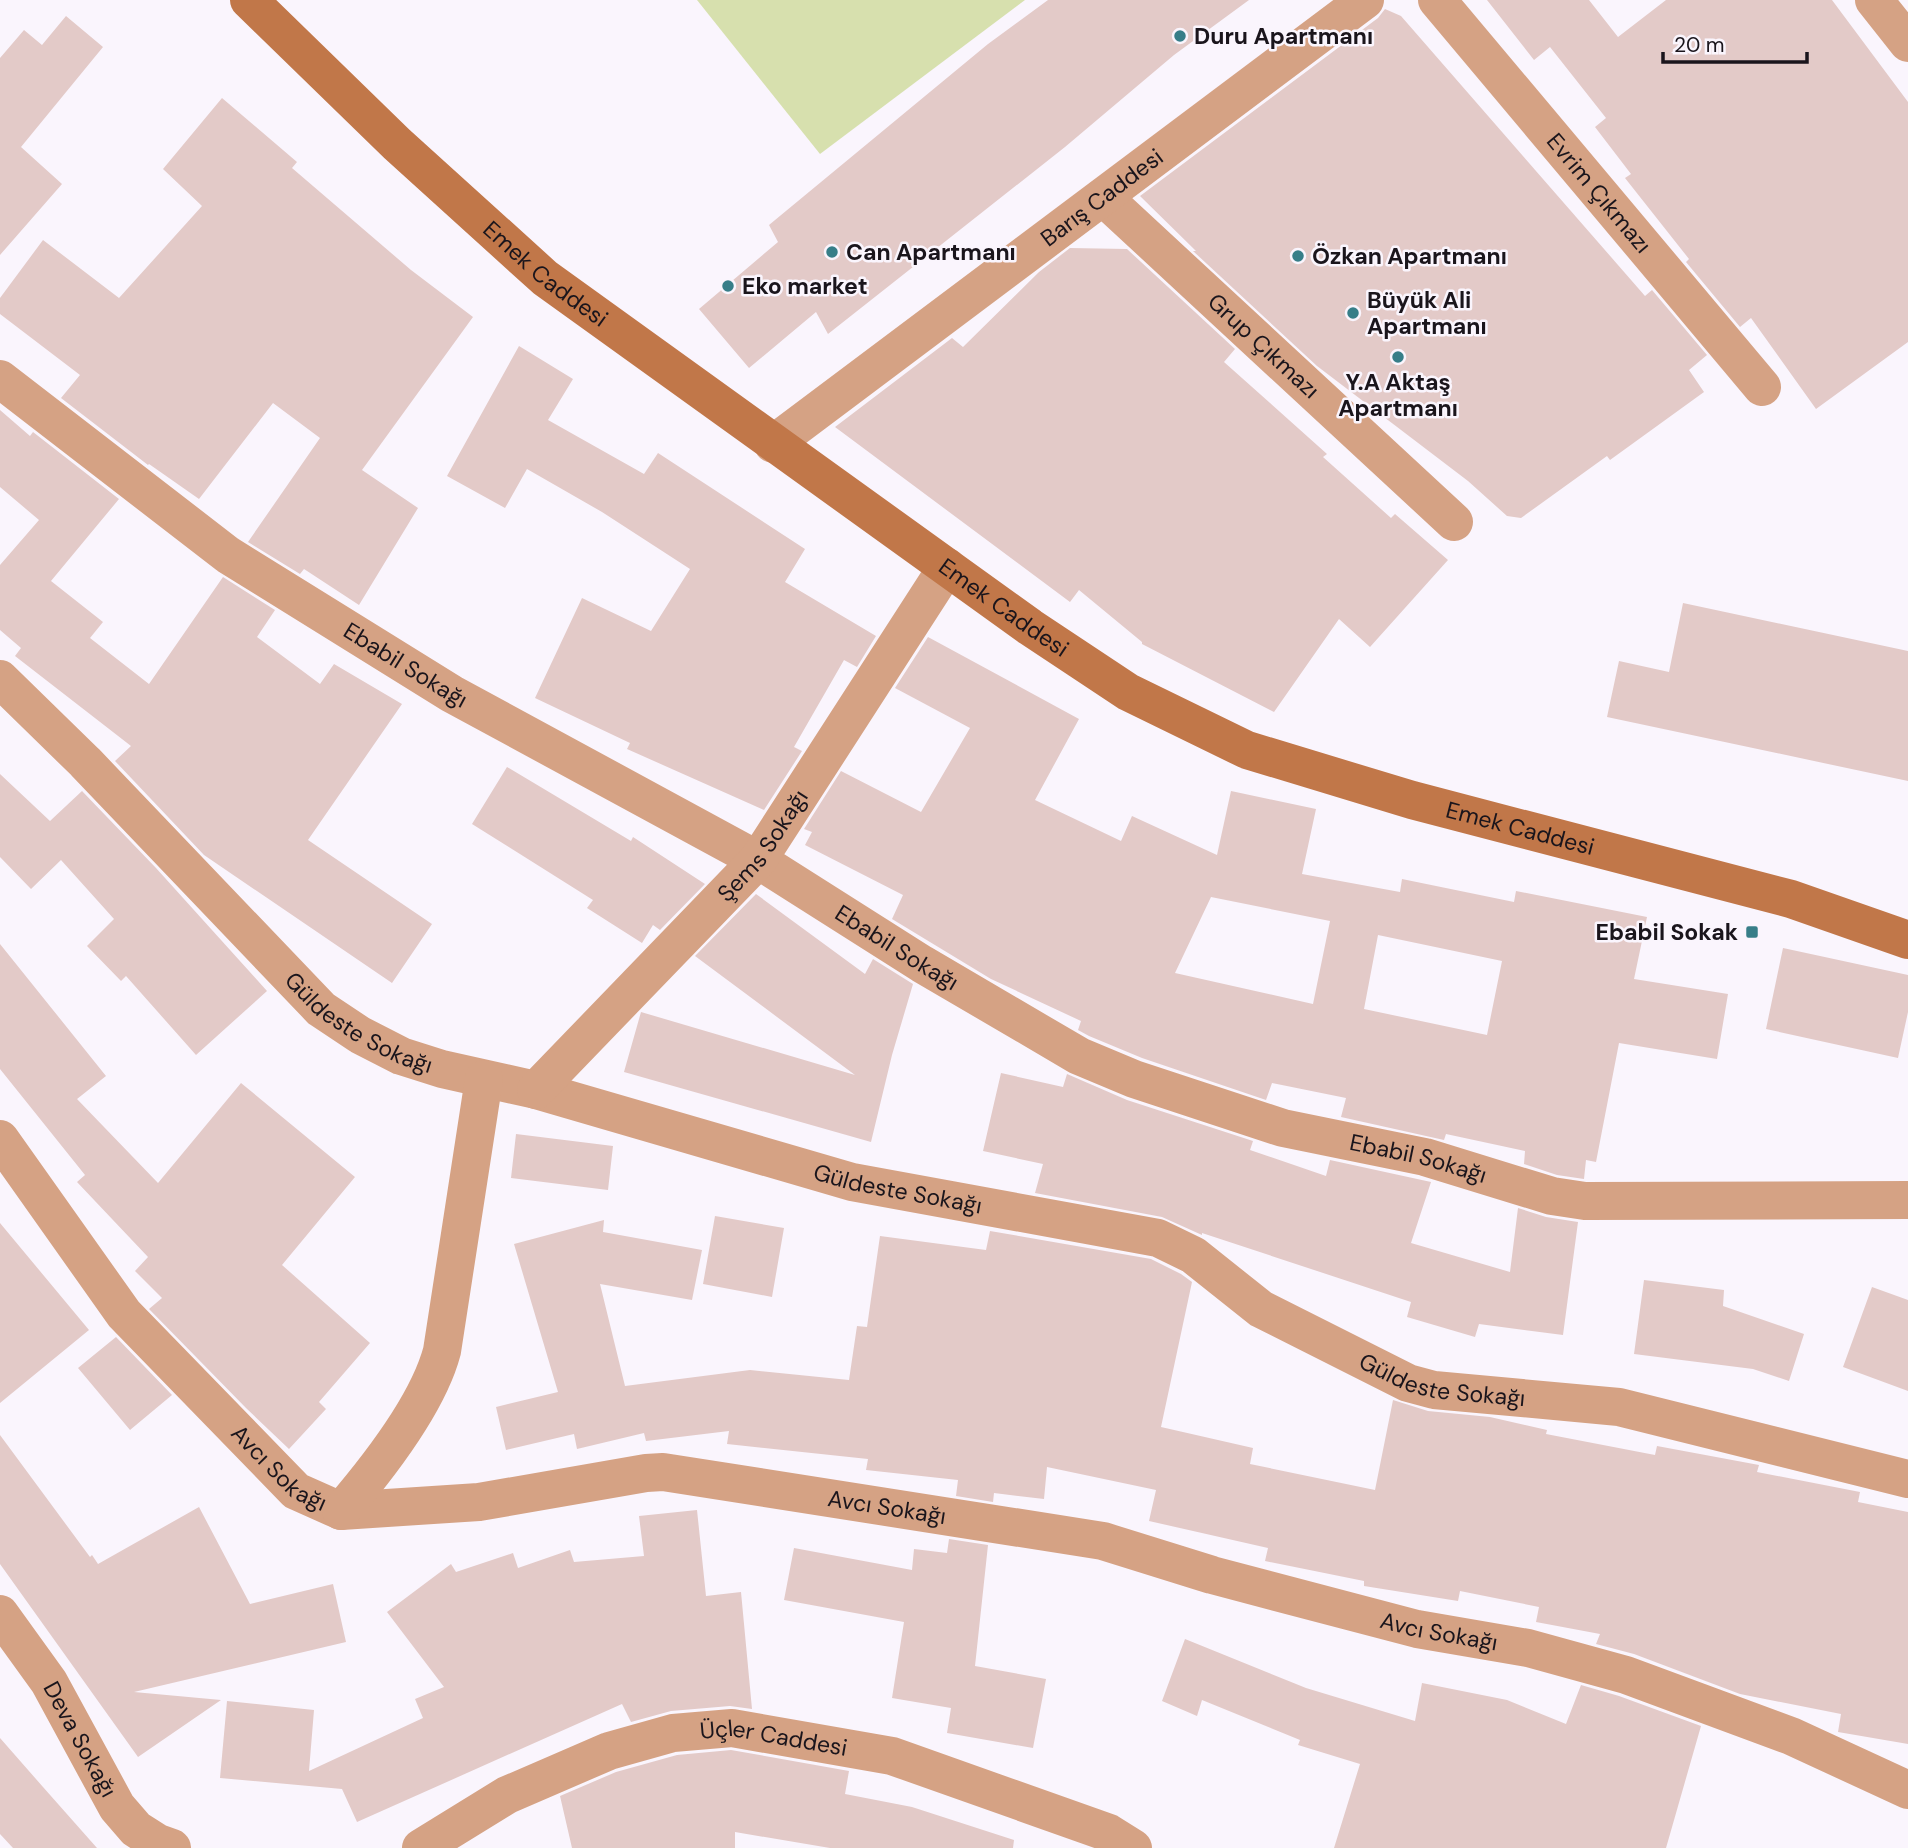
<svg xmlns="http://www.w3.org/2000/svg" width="1908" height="1848" viewBox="0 0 1908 1848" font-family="'DM Sans',sans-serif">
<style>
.green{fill:#d7e0ae}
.building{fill:#e3cac8;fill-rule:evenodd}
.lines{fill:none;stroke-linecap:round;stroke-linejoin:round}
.street{stroke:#d5a284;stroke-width:38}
.secondary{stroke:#c17749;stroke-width:38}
.poi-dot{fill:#377e88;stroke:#faf5fd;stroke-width:2.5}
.labels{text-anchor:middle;stroke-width:5;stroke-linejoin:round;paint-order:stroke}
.poi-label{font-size:23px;font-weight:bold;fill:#1a151c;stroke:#faf5fd;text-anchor:start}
.street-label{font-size:23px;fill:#1a151c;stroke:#faf5fd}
</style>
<rect width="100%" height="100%" fill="#faf5fd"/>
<path class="green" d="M 697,0 L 1025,0 L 820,154 Z"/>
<path class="building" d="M 1048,0 L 1249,0 L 1174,55 L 1065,147 L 828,334 L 816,312 L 749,368 L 699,309 L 778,242 L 769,225 L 988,44 Z
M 1487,0 L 1589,0 L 1618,37 L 1666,0 L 1832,0 L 1908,102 L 1908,342 L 1816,409 L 1751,318 L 1740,327 L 1686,262 L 1689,259 L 1625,178 L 1631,174 L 1595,127 L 1606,118 L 1550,47 L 1534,60 Z
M 1385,9 L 1401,16 L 1645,296 L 1652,290 L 1707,355 L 1689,370 L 1704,392 L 1610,460 L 1607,456 L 1521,518 L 1507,516 L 1468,481 L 1317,366 L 1193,251 L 1196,251 L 1140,196 L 1378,18 Z
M 66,16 L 103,47 L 21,147 L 62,184 L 0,255 L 0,58 L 24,30 L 42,45 Z
M 222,98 L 297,162 L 292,168 L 411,270 L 473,317 L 362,470 L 418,508 L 359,605 L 304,569 L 300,574 L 248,542 L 320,438 L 273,403 L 199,499 L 149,464 L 148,465 L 61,398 L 80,375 L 0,314 L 0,298 L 43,240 L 119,298 L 202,206 L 163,169 Z
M 1070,248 L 1127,249 L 1235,349 L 1224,362 L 1327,454 L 1323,457 L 1391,518 L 1395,514 L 1448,560 L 1370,647 L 1339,619 L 1274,712 L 1142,644 L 1142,642 L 1079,590 L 1070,602 L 835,427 L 952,338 L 963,347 L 1039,272 Z
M 519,346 L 573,379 L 548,420 L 644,474 L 658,453 L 805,549 L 785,582 L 876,636 L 857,667 L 844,660 L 794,747 L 802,751 L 764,810 L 627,749 L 630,743 L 535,698 L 582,598 L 651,631 L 690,569 L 602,512 L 527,469 L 505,508 L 447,476 Z
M 0,410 L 30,436 L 33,432 L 119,499 L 51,581 L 103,622 L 90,638 L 149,684 L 223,577 L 275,610 L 257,637 L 320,684 L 334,664 L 402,704 L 308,840 L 432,924 L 392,983 L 204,855 L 115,761 L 131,746 L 15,656 L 21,648 L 0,630 L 0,565 L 39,520 L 0,487 Z
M 1683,603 L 1908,651 L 1908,781 L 1607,717 L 1619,661 L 1669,672 Z
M 928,637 L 1079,719 L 1035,800 L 1121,841 L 1132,816 L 1217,855 L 1231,791 L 1316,809 L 1302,874 L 1400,892 L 1402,879 L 1514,902 L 1516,891 L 1647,917 L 1634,979 L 1728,994 L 1717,1059 L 1619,1043 L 1596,1162 L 1586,1160 L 1584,1179 L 1557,1175 L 1524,1164 L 1525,1151 L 1446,1134 L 1444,1140 L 1341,1117 L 1346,1098 L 1272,1083 L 1266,1100 L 1142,1058 L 1089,1036 L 1078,1030 L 1081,1021 L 991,979 L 892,919 L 903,895 L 805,845 L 812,832 L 804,829 L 841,771 L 921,812 L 970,728 L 895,688 ZM 1211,897 L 1330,921 L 1313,1004 L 1175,973 ZM 1378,935 L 1502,961 L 1487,1035 L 1364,1009 Z
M 507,767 L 631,841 L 633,837 L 705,884 L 660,930 L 653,925 L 642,943 L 587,908 L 593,900 L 472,824 Z
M 0,774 L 50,821 L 82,791 L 156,868 L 267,991 L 196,1055 L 126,976 L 121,981 L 87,946 L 114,919 L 61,860 L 31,889 L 0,857 Z
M 756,894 L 865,974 L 873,959 L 913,984 L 892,1055 L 871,1142 L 624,1072 L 641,1012 L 855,1075 L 695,956 Z
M 0,944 L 106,1076 L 77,1099 L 158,1183 L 241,1083 L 355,1177 L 282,1265 L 370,1343 L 319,1402 L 326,1409 L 289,1449 L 246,1408 L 149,1309 L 162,1298 L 135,1271 L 148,1257 L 77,1182 L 85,1175 L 0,1069 Z
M 1783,948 L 1908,975 L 1908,1012 L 1898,1058 L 1766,1029 Z
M 1001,1073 L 1063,1087 L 1067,1074 L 1127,1100 L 1253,1141 L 1250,1150 L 1326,1176 L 1330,1160 L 1431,1182 L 1411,1243 L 1510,1272 L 1518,1208 L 1546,1217 L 1578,1222 L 1563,1335 L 1479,1324 L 1475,1337 L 1407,1317 L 1411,1302 L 1202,1233 L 1202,1235 L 1162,1217 L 1035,1193 L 1043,1164 L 983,1151 Z
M 516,1134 L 613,1146 L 608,1190 L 511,1178 Z
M 715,1216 L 784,1228 L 772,1297 L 703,1284 Z
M 604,1220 L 603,1232 L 702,1250 L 692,1300 L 600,1284 L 625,1386 L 750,1370 L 849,1380 L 857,1326 L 867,1327 L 880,1236 L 986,1250 L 990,1231 L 1151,1259 L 1181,1274 L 1192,1282 L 1161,1427 L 1253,1448 L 1250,1464 L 1375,1490 L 1393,1400 L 1428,1411 L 1490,1417 L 1547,1430 L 1546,1434 L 1655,1455 L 1657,1446 L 1759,1465 L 1757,1472 L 1860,1492 L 1858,1502 L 1908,1512 L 1908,1744 L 1838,1732 L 1841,1714 L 1740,1694 L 1634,1654 L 1596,1644 L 1600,1634 L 1536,1622 L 1539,1607 L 1460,1591 L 1458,1601 L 1364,1586 L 1364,1581 L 1265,1561 L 1268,1548 L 1149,1521 L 1156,1490 L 1047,1467 L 1044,1499 L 994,1493 L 993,1502 L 956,1496 L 958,1480 L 866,1470 L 868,1459 L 727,1444 L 729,1431 L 646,1441 L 644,1433 L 577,1449 L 574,1434 L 506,1450 L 496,1407 L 558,1392 L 514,1244 Z
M 0,1223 L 89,1330 L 0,1403 Z
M 1644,1280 L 1724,1290 L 1723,1306 L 1804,1334 L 1789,1381 L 1753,1369 L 1634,1354 Z
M 1872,1287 L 1908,1300 L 1908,1391 L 1843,1367 Z
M 116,1337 L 172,1395 L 130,1430 L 78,1368 Z
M 0,1435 L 90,1557 L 92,1555 L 98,1564 L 199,1507 L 250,1604 L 333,1584 L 346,1642 L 134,1692 L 221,1700 L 138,1757 L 0,1564 Z
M 697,1510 L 706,1596 L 741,1592 L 752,1709 L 730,1706 L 671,1711 L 631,1722 L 622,1704 L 357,1822 L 342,1789 L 220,1778 L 227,1701 L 314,1710 L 309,1771 L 423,1718 L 415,1699 L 444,1687 L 387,1612 L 451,1564 L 456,1572 L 513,1553 L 518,1568 L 570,1550 L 574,1562 L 644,1556 L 639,1516 Z
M 949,1539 L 988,1545 L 975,1666 L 1046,1679 L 1033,1748 L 947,1733 L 951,1708 L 892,1698 L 904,1622 L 784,1600 L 794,1548 L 912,1570 L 914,1549 L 947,1553 Z
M 1185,1639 L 1306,1688 L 1415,1721 L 1422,1683 L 1507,1700 L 1566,1724 L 1581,1685 L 1619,1696 L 1701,1726 L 1666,1848 L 1334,1848 L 1360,1764 L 1298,1745 L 1300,1740 L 1202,1700 L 1197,1716 L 1162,1701 Z
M 0,1738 L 43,1787 L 97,1848 L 13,1848 L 0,1834 Z
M 731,1750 L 849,1771 L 845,1794 L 912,1807 L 1014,1840 L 1013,1848 L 830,1848 L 735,1832 L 735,1848 L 572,1848 L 560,1796 L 616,1772 L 677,1755 Z"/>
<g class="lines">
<g class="street">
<path id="s1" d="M 1437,0 L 1762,387"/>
<path d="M 1874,0 L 1908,43"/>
<path id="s2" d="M 1103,197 L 1454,522"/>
<path id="s3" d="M 0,379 L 228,555 L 452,694 L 758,860 L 922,964 L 1079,1056 L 1134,1079 L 1283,1128 L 1425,1157 L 1552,1196 L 1585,1201 L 1908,1200"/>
<path id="s4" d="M 773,444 L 1365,0"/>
<path id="s5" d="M 0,679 L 85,762 L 321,1009 L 360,1035 L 401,1056 L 442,1069 L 536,1090 L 852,1182 L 1158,1238 L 1193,1255 L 1261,1309 L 1408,1383 L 1434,1390 L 1619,1407 L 1908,1479"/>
<path id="s6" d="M 536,1090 L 758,860 L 947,567"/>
<path id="s7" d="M 0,1139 L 124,1314 L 296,1491 L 341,1511 L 479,1502 L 646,1473 L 663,1472 L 1103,1541 L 1212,1575 L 1417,1629 L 1528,1648 L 1626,1675 L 1791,1736 L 1908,1790"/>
<path d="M 341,1511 C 377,1469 428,1404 442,1351 L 484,1079"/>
<path id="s8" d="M 0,1614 L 49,1682 L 117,1807 L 136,1829 L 158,1843 L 172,1848"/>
<path id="s9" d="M 421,1848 L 507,1795 L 609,1751 L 673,1733 L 732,1728 L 892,1756 L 1109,1833 L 1133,1848"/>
</g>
<path class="secondary" id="s10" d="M 249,0 L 397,144 L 545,278 L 1030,627 L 1128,692 L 1247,750 L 1412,800 L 1791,899 L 1908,940"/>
</g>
<g class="poi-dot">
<circle cx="1180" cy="36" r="7"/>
<circle cx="832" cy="252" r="7"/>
<circle cx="1298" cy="256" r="7"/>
<circle cx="728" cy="286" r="7"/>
<circle cx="1353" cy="313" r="7"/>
<circle cx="1398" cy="357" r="7"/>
<rect x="1745" y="925" width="14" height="14" rx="3.5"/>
</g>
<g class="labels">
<g class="poi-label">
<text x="1194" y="44">Duru Apartmanı</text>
<text x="846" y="260">Can Apartmanı</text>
<text x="1312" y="264">Özkan Apartmanı</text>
<text x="742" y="294">Eko market</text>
<text x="1367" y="308">Büyük Ali<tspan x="1367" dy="26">Apartmanı</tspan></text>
<text x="1398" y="390" text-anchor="middle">Y.A Aktaş<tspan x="1398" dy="26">Apartmanı</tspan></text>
<text x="1738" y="940" text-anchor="end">Ebabil Sokak</text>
</g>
<g class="street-label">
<text dy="8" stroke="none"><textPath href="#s1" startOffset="252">Evrim Çıkmazı</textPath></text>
<text dy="8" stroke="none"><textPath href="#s4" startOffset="411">Barış Caddesi</textPath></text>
<text dy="8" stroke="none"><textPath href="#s10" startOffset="404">Emek Caddesi</textPath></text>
<text dy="8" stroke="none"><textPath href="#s2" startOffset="219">Grup Çıkmazı</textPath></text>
<text dy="8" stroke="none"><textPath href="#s10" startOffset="971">Emek Caddesi</textPath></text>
<text dy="8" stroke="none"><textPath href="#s3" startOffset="497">Ebabil Sokağı</textPath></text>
<text dy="8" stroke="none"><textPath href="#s10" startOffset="1538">Emek Caddesi</textPath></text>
<text dy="8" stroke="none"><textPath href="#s6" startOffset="334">Şems Sokağı</textPath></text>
<text dy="8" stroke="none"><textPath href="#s3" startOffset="1064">Ebabil Sokağı</textPath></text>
<text dy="8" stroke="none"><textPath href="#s5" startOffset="500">Güldeste Sokağı</textPath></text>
<text dy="8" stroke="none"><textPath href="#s3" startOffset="1631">Ebabil Sokağı</textPath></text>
<text dy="8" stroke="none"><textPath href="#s5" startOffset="1068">Güldeste Sokağı</textPath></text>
<text dy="8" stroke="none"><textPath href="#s5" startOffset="1656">Güldeste Sokağı</textPath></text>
<text dy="8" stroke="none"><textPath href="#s7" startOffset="434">Avcı Sokağı</textPath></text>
<text dy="8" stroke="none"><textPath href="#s7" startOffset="1062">Avcı Sokağı</textPath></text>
<text dy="8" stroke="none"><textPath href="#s7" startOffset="1629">Avcı Sokağı</textPath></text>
<text dy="8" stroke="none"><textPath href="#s8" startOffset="149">Deva Sokağı</textPath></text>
<text dy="8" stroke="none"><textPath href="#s9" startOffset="380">Üçler Caddesi</textPath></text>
</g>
</g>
<path d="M1663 52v10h144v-10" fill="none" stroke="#1a151c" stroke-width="3.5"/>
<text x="1674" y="52" font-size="21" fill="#1a151c" stroke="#faf5fd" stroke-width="5" paint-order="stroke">20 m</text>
</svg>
